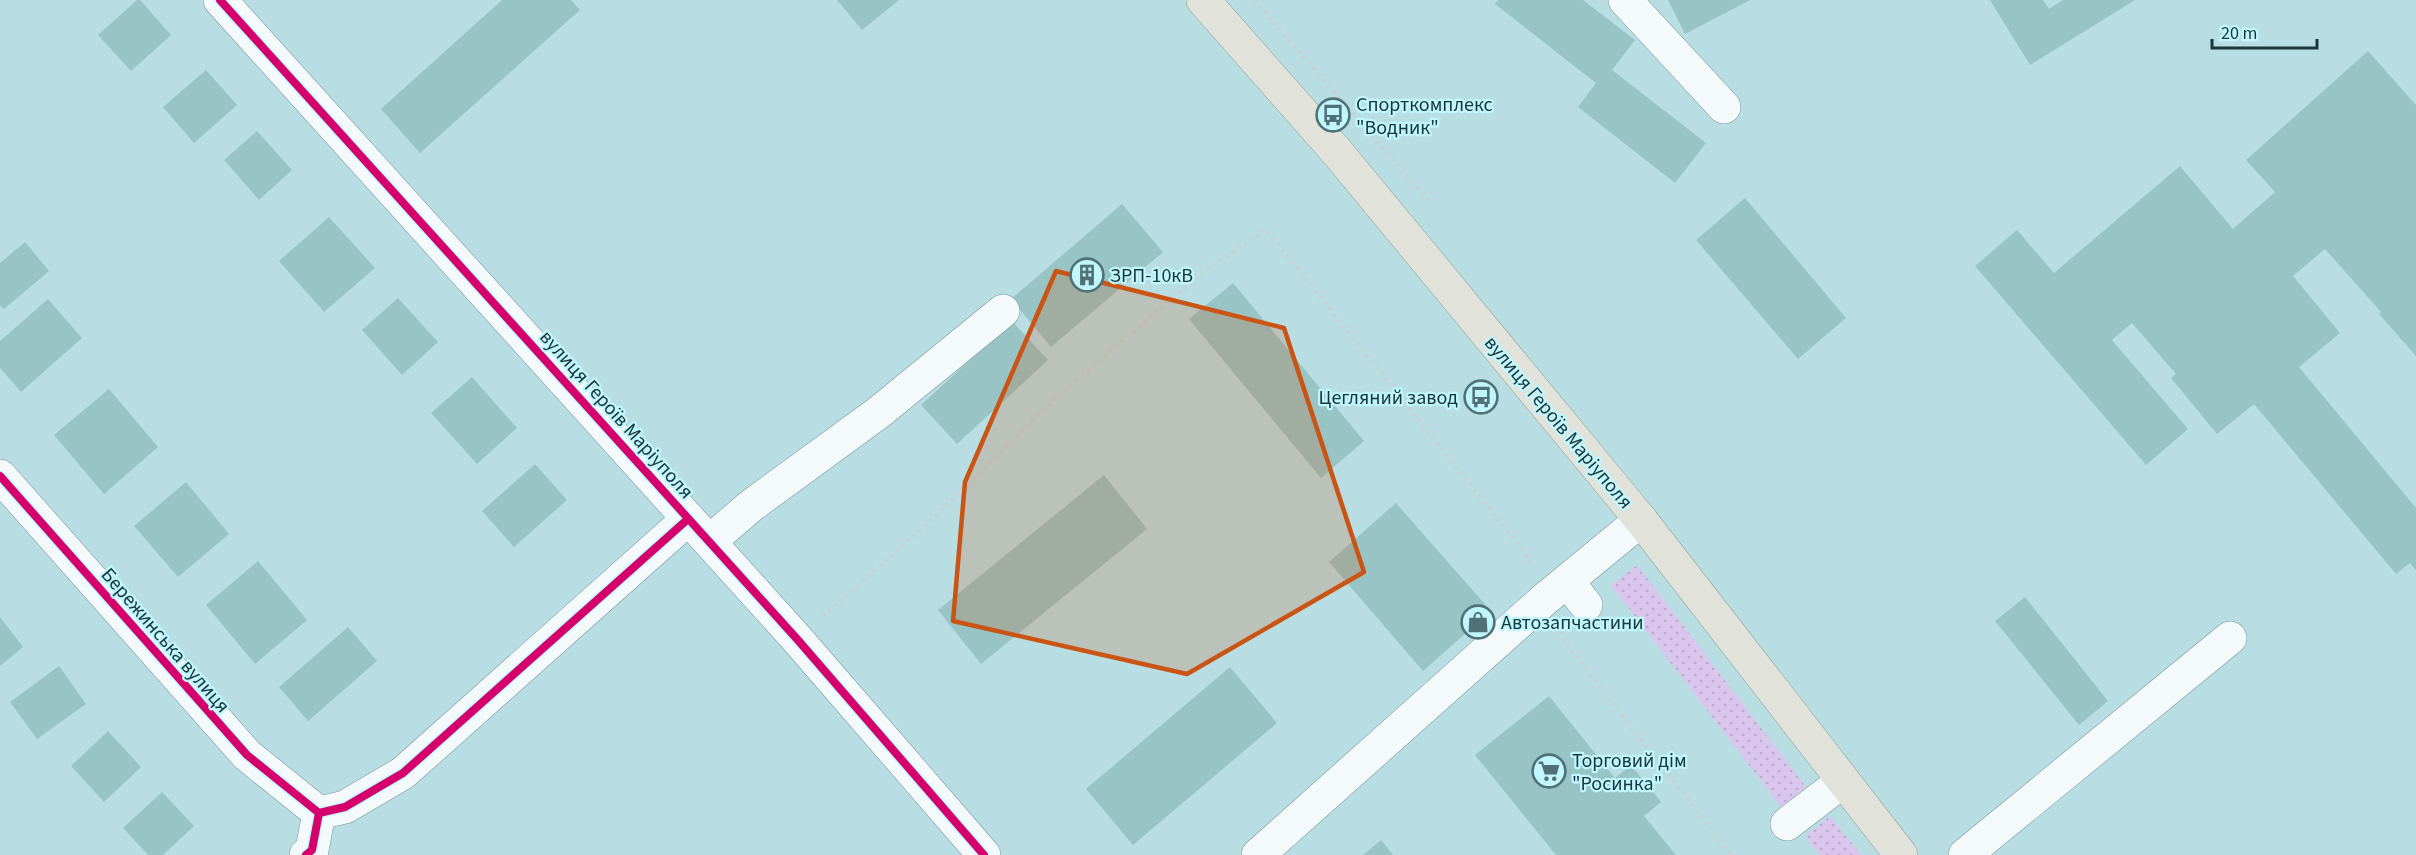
<svg xmlns="http://www.w3.org/2000/svg" width="2416" height="855" viewBox="0 0 2416 855" font-family="'Source Sans 3',sans-serif">
<style>
.grass{fill:url(#grass-dots)}
.building{fill:#98c4c5}
.lines{fill:none;stroke-linecap:round;stroke-linejoin:round}
.minor-casing{stroke:#759499;stroke-width:34}
.major-casing{stroke:#929f93;stroke-width:34}
.path{stroke:#c6d2d4;stroke-width:4;stroke-dasharray:3 4.5;stroke-linecap:butt}
.minor{stroke:#f4fafb;stroke-width:33}
.major{stroke:#e1e3db;stroke-width:33}
.cycleway-casing{stroke:#c0f7ff;stroke-width:11}
.cycleway{stroke:#d6006c;stroke-width:8}
.marked{fill:#c95413;fill-opacity:0.2;stroke:#c95413;stroke-width:4.5;stroke-linejoin:round}
.labels{text-anchor:middle;stroke-width:4.5;stroke-linejoin:round;paint-order:stroke}
.poi-label{font-size:20px;fill:#19363a;stroke:#c0f7ff;text-anchor:start}
.street-label{font-size:20px;fill:#19363a;stroke:#c0f7ff}
</style>
<defs>
<pattern id="grass-dots" width="8" height="8" patternUnits="userSpaceOnUse" patternTransform="scale(1.5)"><rect width="8" height="8" fill="#dac6ec"/><path d="M2 2h.1M6 6h.1" fill="none" stroke="#baabcb" stroke-width="1.8" stroke-linecap="round"/></pattern>
</defs>
<rect width="100%" height="100%" fill="#b8dee4"/>
<path class="grass" d="M 1637,565 L 1806,787 L 1781,807 L 1611,585 Z
M 1830,816 L 1861,855 L 1820,855 L 1805,836 Z"/>
<path class="building" d="M 137,0 L 140,0 L 171,35 L 131,71 L 98,35 Z
M 502,0 L 571,0 L 580,10 L 420,153 L 381,109 Z
M 837,0 L 899,0 L 862,30 Z
M 1498,0 L 1583,0 L 1635,40 L 1612,70 L 1706,143 L 1675,183 L 1578,107 L 1596,83 L 1495,4 Z
M 1668,0 L 1750,0 L 1685,34 Z
M 1990,0 L 2043,0 L 2049,9 L 2063,0 L 2135,0 L 2030,65 Z
M 2368,51 L 2416,105 L 2416,356 L 2379,314 L 2381,312 L 2325,249 L 2293,276 L 2340,333 L 2299,367 L 2416,508 L 2416,570 L 2410,563 L 2396,574 L 2254,404 L 2217,434 L 2171,378 L 2176,374 L 2132,323 L 2112,340 L 2188,429 L 2146,465 L 1975,266 L 2017,230 L 2054,273 L 2180,166 L 2233,229 L 2275,192 L 2246,160 Z
M 206,70 L 237,105 L 194,143 L 163,107 Z
M 257,131 L 292,170 L 259,200 L 224,160 Z
M 1745,198 L 1846,318 L 1798,359 L 1696,240 Z
M 1122,204 L 1163,252 L 1051,347 L 1011,299 Z
M 329,217 L 375,268 L 324,312 L 279,261 Z
M 25,242 L 49,271 L 4,309 L 0,305 L 0,263 Z
M 1233,283 L 1364,441 L 1321,478 L 1189,319 Z
M 398,298 L 438,342 L 402,375 L 362,330 Z
M 48,299 L 82,338 L 21,392 L 0,368 L 0,341 Z
M 1012,321 L 1048,360 L 957,444 L 921,405 Z
M 472,377 L 517,428 L 477,464 L 431,413 Z
M 109,389 L 158,447 L 104,494 L 54,435 Z
M 535,464 L 567,500 L 514,547 L 482,511 Z
M 1104,475 L 1147,529 L 981,664 L 938,610 Z
M 186,482 L 229,534 L 178,577 L 134,526 Z
M 1396,503 L 1491,611 L 1423,671 L 1329,562 Z
M 258,561 L 307,620 L 255,664 L 206,605 Z
M 2025,597 L 2108,701 L 2079,725 L 1995,621 Z
M 0,617 L 23,647 L 0,666 Z
M 348,627 L 377,661 L 308,721 L 279,687 Z
M 59,666 L 86,704 L 37,739 L 10,702 Z
M 1230,667 L 1277,723 L 1133,845 L 1086,789 Z
M 1549,696 L 1615,778 L 1631,765 L 1661,802 L 1644,816 L 1676,855 L 1556,855 L 1475,755 Z
M 108,731 L 141,767 L 104,802 L 71,766 Z
M 162,792 L 194,826 L 163,855 L 148,855 L 123,828 Z
M 1381,840 L 1393,855 L 1363,855 Z"/>
<g class="lines">
<defs>
<path id="minor" d="M 220,0 L 797,639 L 984,855
M 1625,0 L 1724,107
M 0,476 L 247,755 L 319,813
M 710,541 L 752,505 L 878,413 L 1003,311
M 1567,581 L 1586,605
M 1787,824 L 1843,781
M 306,855 L 312,850 L 319,813 L 345,807 L 403,773 L 688,519
M 1258,855 L 1545,599 L 1641,520
M 1965,855 L 2230,638"/>
<path id="major" d="M 1203,0 L 1337,152 L 1641,520 L 1901,855"/>
</defs>
<use href="#minor" class="minor-casing"/>
<use href="#major" class="major-casing"/>
<path class="path" d="M 1254,0 L 1430,202
M 823,616 L 926,525 L 1061,393 L 1202,273 L 1266,229 L 1525,553 L 1531,567
M 1560,631 L 1565,642 L 1731,855"/>
<use href="#minor" class="minor"/>
<use href="#major" class="major"/>
<defs>
<path id="cycleway" d="M 220,0 L 797,639 L 984,855
M 0,476 L 247,755 L 319,813
M 306,855 L 312,850 L 319,813 L 345,807 L 403,773 L 688,519"/>
</defs>
<use href="#cycleway" class="cycleway-casing"/>
<use href="#cycleway" class="cycleway"/>
</g>
<path class="marked" d="M 1056,271 L 1284,328 L 1364,572 L 1187,674 L 953,621 L 965,482 Z"/>
<defs>
<symbol id="bus-ring" viewBox="-11 -11 22 22"><circle r="9.5" fill="#c0f7ff" stroke="#517176" stroke-width="1.5"/><path d="M-5-6H5V4H4V6H2V4H-2V6H-4V4H-5ZM-3.5-4V0h7V-4ZM-3.5 1.2v1.5H-2V1.2ZM2 1.2v1.5H3.5V1.2Z" fill="#517176"/></symbol>
<symbol id="building-ring" viewBox="-11 -11 22 22"><circle r="9.5" fill="#c0f7ff" stroke="#517176" stroke-width="1.5"/><path d="M-4-6H4V6H1V3H-1V6H-4ZM-2.5-4.3h1.7v1.8h-1.7ZM.8-4.3h1.7v1.8H.8ZM-2.5-1h1.7V.8h-1.7ZM.8-1h1.7V.8H.8Z" fill="#517176"/></symbol>
<symbol id="shop-ring" viewBox="-11 -11 22 22"><circle r="9.5" fill="#c0f7ff" stroke="#517176" stroke-width="1.5"/><path d="M-5-2.5h2.3a2.7 3.5 0 0 1 5.4 0H5L5.5 6h-11ZM-1.5-2.5h3a1.5 2.3 0 0 0-3 0Z" fill="#517176"/></symbol>
<symbol id="supermarket-ring" viewBox="-11 -11 22 22"><circle r="9.5" fill="#c0f7ff" stroke="#517176" stroke-width="1.5"/><path d="M-6-5.5h2.5l.6 2H6L4.5 2H-2.5L-4.4-4H-6ZM-1.5 3.2a1.3 1.3 0 1 0 .1 0ZM3 3.2a1.3 1.3 0 1 0 .1 0Z" fill="#517176"/></symbol>
</defs>
<g fill-rule="evenodd">
<use href="#bus-ring" x="1314" y="96" width="38" height="38"/>
<use href="#building-ring" x="1068" y="256" width="38" height="38"/>
<use href="#bus-ring" x="1462" y="378" width="38" height="38"/>
<use href="#shop-ring" x="1459" y="603" width="38" height="38"/>
<use href="#supermarket-ring" x="1530" y="752" width="38" height="38"/>
</g>
<g class="labels">
<g class="poi-label">
<text x="1356" y="111">Спорткомплекс<tspan x="1356" dy="23">"Водник"</tspan></text>
<text x="1110" y="282">ЗРП-10кВ</text>
<text x="1458" y="404" text-anchor="end">Цегляний завод</text>
<text x="1501" y="629">Автозапчастини</text>
<text x="1572" y="767">Торговий дім<tspan x="1572" dy="23">"Росинка"</tspan></text>
</g>
<g class="street-label">
<text transform="translate(617 414) rotate(48)" y="7">вулиця Героїв Маріуполя</text>
<text transform="translate(1559 422) rotate(50)" y="7">вулиця Героїв Маріуполя</text>
<text transform="translate(166 640) rotate(49)" y="7">Бережинська вулиця</text>
</g>
</g>
<path d="M2212 39v9h105v-9" fill="none" stroke="#19363a" stroke-width="3"/>
<text x="2221" y="39" font-size="18" fill="#19363a" stroke="#c0f7ff" stroke-width="4.5" paint-order="stroke">20 m</text>
</svg>
